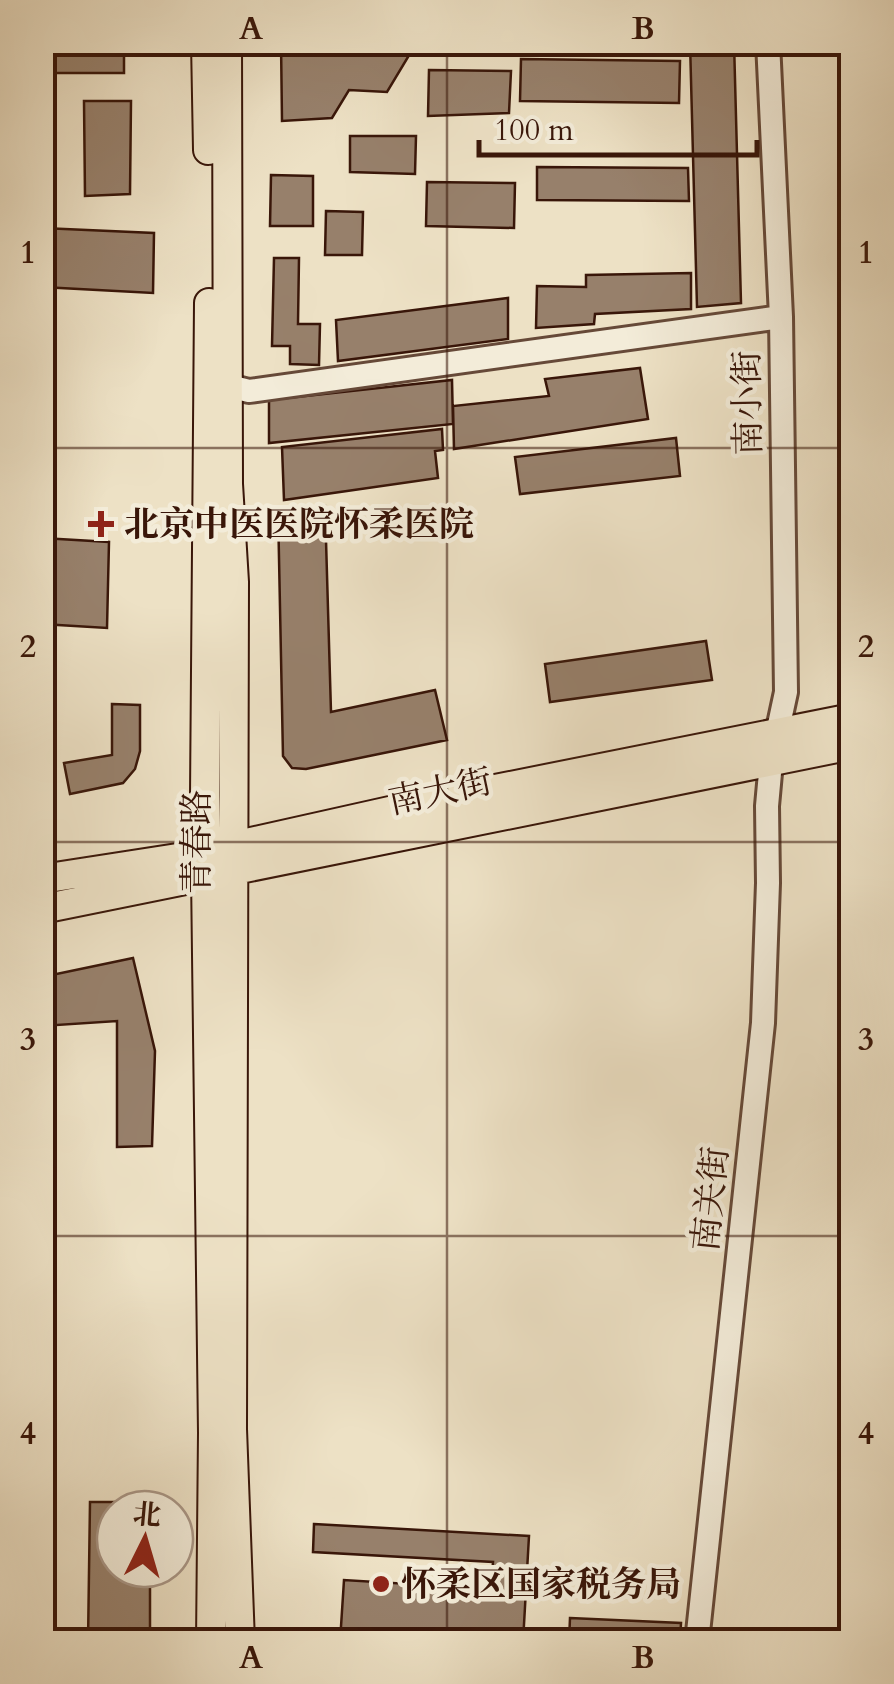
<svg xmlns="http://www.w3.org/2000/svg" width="894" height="1684" viewBox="0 0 894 1684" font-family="Cardo,'Noto Serif SC',serif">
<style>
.building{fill:#97806b;stroke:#391609;stroke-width:2.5}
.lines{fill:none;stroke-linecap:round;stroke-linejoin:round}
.minor-casing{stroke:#664938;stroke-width:28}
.major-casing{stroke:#391609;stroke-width:32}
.minor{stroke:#f3ecd9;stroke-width:22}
.major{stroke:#ede1c5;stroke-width:28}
.grid{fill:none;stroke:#391609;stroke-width:2.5;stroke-opacity:0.55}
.poi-dot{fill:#8f2418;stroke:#f3ecd9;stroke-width:4}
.labels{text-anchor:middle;stroke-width:9;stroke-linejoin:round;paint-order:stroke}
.street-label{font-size:35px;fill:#391609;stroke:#f3ecd9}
.poi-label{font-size:35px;font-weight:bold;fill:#391609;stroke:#f3ecd9;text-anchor:start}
.neatline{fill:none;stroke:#391609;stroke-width:4}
.grid-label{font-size:32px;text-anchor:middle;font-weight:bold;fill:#391609}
</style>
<rect width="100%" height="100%" fill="#ede1c5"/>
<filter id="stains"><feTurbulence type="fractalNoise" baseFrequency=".002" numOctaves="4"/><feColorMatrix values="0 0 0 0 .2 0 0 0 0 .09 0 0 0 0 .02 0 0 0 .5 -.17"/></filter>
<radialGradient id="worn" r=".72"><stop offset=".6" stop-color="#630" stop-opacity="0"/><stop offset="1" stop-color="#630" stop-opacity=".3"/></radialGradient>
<path class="building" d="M 48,42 L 124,42 L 124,73 L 48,73 Z
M 281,42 L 417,42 L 387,92 L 349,90 L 332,118 L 282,121 Z
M 690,42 L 734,42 L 741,303 L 697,307 Z
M 521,59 L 680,61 L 679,103 L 520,101 Z
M 429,70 L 511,71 L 509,113 L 428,116 Z
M 84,101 L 131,101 L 130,194 L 85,196 Z
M 350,136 L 416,136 L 415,174 L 350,172 Z
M 537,167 L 688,168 L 689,201 L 537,200 Z
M 271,175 L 313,176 L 313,226 L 270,226 Z
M 427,182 L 515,183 L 514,228 L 426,226 Z
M 326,211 L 363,212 L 362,255 L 325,255 Z
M 42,228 L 154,233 L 153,293 L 42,287 Z
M 274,258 L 299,258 L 298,324 L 320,324 L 319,365 L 290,364 L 290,346 L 272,346 Z
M 691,273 L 691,309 L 595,314 L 594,324 L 536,328 L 537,286 L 586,287 L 586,275 Z
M 508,298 L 508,339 L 338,361 L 336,320 Z
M 640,368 L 648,419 L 454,449 L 453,406 L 549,396 L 545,379 Z
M 452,380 L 453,424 L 269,443 L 269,400 Z
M 442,429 L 443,450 L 435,451 L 438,478 L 284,500 L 282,447 Z
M 676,438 L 680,476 L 520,494 L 515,457 Z
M 325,506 L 331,712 L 435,690 L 447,740 L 306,769 L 292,768 L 283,756 L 278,508 Z
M 42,538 L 109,542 L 107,628 L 42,624 Z
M 706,641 L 712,680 L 550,702 L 545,664 Z
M 112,704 L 140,705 L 140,751 L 135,769 L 123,783 L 70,794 L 64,763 L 112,755 Z
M 42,751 L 50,783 L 42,785 Z
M 847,927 L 852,927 L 852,1074 L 847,1074 Z
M 133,958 L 155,1051 L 152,1146 L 117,1147 L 117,1021 L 42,1026 L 42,977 Z
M 90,1502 L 150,1502 L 150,1509 L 115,1509 L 115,1569 L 150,1569 L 150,1642 L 88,1642 Z
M 314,1524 L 529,1536 L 523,1642 L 340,1642 L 344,1580 L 491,1589 L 493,1562 L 313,1552 Z
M 570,1618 L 681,1623 L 680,1642 L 569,1642 Z"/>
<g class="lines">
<defs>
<path id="minor" d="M 229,386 L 249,391 L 781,317
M 697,1642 L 763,1023 L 768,883 L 767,806 L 771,762 L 786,692 L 781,317 L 768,42"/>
<path id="major" d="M 206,42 L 208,150
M 227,42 L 228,484 L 234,582 L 232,1429 L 240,1642
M 209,303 L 205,795 L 213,1433 L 211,1642
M 42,879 L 184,857 L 430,802 L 852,718
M 42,909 L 852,745"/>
</defs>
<use href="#minor" class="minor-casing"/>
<use href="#major" class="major-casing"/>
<use href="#minor" class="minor"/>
<use href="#major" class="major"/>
</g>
<path class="grid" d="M 447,42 L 447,1642M 42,448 L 852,448M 42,842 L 852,842M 42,1236 L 852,1236"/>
<g class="poi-dot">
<path d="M96 509h10v10h10v10h-10v10h-10v-10h-10v-10h10z"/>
<circle cx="381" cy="1584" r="10"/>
</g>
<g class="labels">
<g class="street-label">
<text transform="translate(747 403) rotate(-91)" y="12">南小街</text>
<text transform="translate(440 791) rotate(-12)" y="12">南大街</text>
<text transform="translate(196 842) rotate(-90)" y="12">青春路</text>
<text transform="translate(710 1199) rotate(-84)" y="12">南关街</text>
</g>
<g class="poi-label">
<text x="124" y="536">北京中医医院怀柔医院</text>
<text x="401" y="1596">怀柔区国家税务局</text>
</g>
</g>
<rect width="894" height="1684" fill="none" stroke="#ede1c5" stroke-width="110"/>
<g transform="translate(145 1539) rotate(5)"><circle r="48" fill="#f3ecd9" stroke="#a99686" stroke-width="2.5"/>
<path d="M0-8L18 38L0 25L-18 38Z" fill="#8f2418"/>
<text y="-15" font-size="28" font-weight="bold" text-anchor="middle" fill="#391609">北</text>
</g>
<path d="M479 140v15h278v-15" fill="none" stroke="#391609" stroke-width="5"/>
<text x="494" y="140" font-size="30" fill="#391609" stroke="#f3ecd9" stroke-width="8" paint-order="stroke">100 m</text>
<rect x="55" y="55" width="784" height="1574" class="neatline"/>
<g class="grid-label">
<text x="251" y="39">A</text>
<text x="643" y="39">B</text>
<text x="28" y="263">1</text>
<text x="866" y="263">1</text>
<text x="28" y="657">2</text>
<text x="866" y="657">2</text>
<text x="28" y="1050">3</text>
<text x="866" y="1050">3</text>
<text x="28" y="1444">4</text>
<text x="866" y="1444">4</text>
<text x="251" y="1668">A</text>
<text x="643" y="1668">B</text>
</g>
<rect width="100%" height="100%" filter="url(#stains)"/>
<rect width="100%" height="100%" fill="url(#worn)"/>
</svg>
